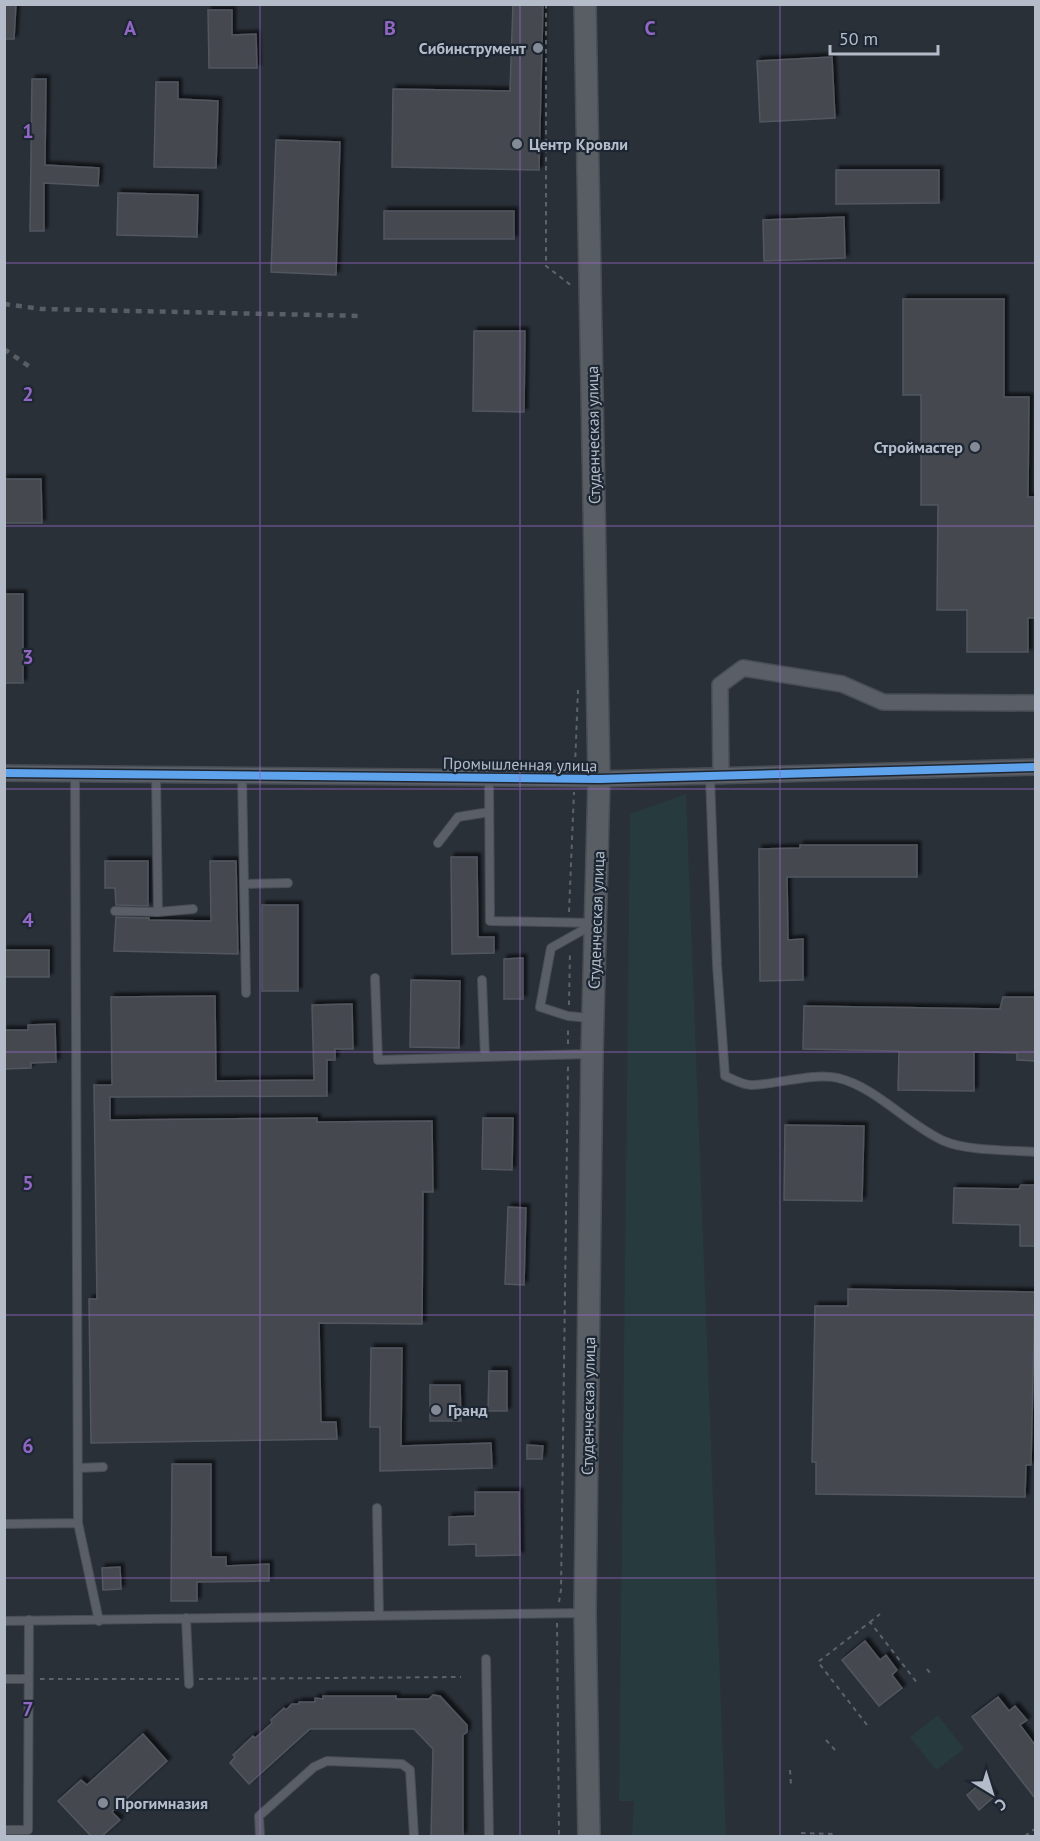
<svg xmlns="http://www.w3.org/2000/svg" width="1040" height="1841" viewBox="0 0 1040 1841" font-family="'PT Sans',sans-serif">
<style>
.green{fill:#273a3e}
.building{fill:#444950;stroke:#52575f;stroke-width:1.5;filter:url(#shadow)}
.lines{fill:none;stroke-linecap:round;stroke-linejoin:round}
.lane-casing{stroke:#484c53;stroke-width:10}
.street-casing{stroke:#484c53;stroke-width:18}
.secondary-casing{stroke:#484c53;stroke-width:24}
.path{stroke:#5d636a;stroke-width:2;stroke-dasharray:4.5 4.5;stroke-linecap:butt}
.lane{stroke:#5a5e66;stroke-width:8}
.street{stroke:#5a5e66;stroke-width:15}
.secondary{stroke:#595d64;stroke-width:21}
.rail{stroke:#595d64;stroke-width:4.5;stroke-dasharray:6 6;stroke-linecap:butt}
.cycleway-casing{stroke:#1d2633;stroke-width:11}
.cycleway{stroke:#60a3ed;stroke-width:8}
.grid{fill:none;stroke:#9266c3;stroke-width:1.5;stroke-opacity:0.55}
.poi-dot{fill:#848b96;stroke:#1d2633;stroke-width:2}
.labels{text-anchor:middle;stroke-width:4.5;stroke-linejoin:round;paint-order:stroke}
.poi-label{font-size:16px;font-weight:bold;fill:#b4bcc9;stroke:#1d2633;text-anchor:start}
.street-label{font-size:16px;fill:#b4bcc9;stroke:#1d2633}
.grid-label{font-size:20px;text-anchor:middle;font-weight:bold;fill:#9266c3;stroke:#1d2633;stroke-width:4.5;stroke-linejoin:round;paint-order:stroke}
</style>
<defs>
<filter id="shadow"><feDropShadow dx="3.5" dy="-3.5" stdDeviation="1.5" flood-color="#0009"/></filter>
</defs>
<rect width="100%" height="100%" fill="#2a3038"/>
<path class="green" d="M 686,794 L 726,1836 L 632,1836 L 634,1801 L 619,1801 L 630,814 Z
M 938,1715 L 964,1749 L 936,1770 L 910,1737 Z"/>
<path class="building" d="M 4,4 L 16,4 L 14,39 L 4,39 Z
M 513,4 L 543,4 L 539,170 L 392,167 L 393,89 L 510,91 Z
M 208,10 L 232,10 L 232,35 L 256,34 L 257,68 L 209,68 Z
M 832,57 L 835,118 L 760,122 L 757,61 Z
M 32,79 L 46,79 L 45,165 L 99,168 L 98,186 L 44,183 L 44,231 L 30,231 Z
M 156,82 L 178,82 L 178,99 L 218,101 L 216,168 L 154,167 Z
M 276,140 L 340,142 L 336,275 L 271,272 Z
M 836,170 L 939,170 L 939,203 L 836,204 Z
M 118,193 L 198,195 L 197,237 L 117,235 Z
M 384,211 L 514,211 L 514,239 L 384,239 Z
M 844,217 L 845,258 L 764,261 L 763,220 Z
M 903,299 L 1004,299 L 1004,397 L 1029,397 L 1028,497 L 1035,497 L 1035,618 L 1028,618 L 1028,652 L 967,652 L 967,610 L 937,610 L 938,505 L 921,505 L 921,395 L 903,395 Z
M 474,331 L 525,331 L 524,412 L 473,411 Z
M 4,479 L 41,479 L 42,523 L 4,523 Z
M 4,594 L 23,594 L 23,683 L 4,683 Z
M 800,845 L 917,845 L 917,877 L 787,877 L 788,940 L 803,939 L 803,980 L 760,981 L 759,849 L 800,848 Z
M 451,857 L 477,857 L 478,937 L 494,937 L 494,953 L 452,954 Z
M 105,861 L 148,861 L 148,906 L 116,905 L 115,888 L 105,888 Z
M 210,861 L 236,861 L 238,954 L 114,951 L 116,917 L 149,918 L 149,920 L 211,921 Z
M 262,905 L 298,905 L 298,991 L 262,991 Z
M 4,950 L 49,950 L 49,977 L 4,977 Z
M 523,958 L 523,999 L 504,999 L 504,959 Z
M 411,980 L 460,981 L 459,1048 L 410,1047 Z
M 215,996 L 216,1081 L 314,1080 L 312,1005 L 352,1004 L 353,1049 L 335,1049 L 335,1060 L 327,1060 L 327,1096 L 110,1097 L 110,1120 L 317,1118 L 317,1122 L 432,1121 L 433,1192 L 423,1192 L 422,1324 L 319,1323 L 321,1422 L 336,1422 L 337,1439 L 91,1443 L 89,1299 L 97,1299 L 94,1085 L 112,1085 L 111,997 Z
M 1003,997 L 1035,997 L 1035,1061 L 1017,1060 L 1017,1053 L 974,1052 L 974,1091 L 898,1090 L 899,1051 L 803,1049 L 804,1006 L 1000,1009 Z
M 55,1024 L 56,1062 L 31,1063 L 31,1068 L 4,1069 L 4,1030 L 28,1030 L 28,1025 Z
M 483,1118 L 513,1118 L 512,1170 L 482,1169 Z
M 785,1125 L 864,1126 L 862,1201 L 784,1200 Z
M 1021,1185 L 1035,1185 L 1035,1246 L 1020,1246 L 1020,1225 L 953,1223 L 954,1188 L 1019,1189 Z
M 508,1207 L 526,1208 L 524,1285 L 505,1284 Z
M 848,1289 L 1035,1292 L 1031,1465 L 1026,1465 L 1025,1497 L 816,1494 L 816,1462 L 812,1462 L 815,1306 L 848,1306 Z
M 371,1348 L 402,1348 L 401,1446 L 491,1443 L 492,1468 L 380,1471 L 380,1427 L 370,1427 Z
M 489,1371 L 507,1371 L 507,1411 L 488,1411 Z
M 430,1385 L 460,1385 L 461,1421 L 430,1421 Z
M 527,1445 L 543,1446 L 542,1459 L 527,1459 Z
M 172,1464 L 211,1464 L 211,1557 L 226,1557 L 226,1566 L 269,1564 L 269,1581 L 197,1582 L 197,1601 L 171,1601 Z
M 475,1492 L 519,1492 L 520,1555 L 476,1556 L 476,1544 L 449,1545 L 449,1517 L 475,1516 Z
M 120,1567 L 121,1589 L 103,1590 L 102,1568 Z
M 865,1641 L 880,1660 L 886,1655 L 897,1670 L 892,1675 L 902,1688 L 879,1706 L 842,1660 Z
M 433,1695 L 440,1696 L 467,1725 L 467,1732 L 463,1735 L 463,1836 L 431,1836 L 433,1749 L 414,1729 L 310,1729 L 249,1784 L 230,1763 L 235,1757 L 233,1755 L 253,1736 L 255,1738 L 272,1723 L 271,1720 L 284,1708 L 286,1710 L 292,1704 L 299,1704 L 299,1702 L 315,1702 L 315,1698 L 323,1699 L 323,1696 L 396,1696 L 396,1699 L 429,1699 Z
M 998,1697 L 1009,1711 L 1015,1706 L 1027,1720 L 1020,1725 L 1035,1745 L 1035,1798 L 972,1717 Z
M 143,1734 L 167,1761 L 112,1812 L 120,1820 L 102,1836 L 91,1836 L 58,1801 L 81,1780 L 87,1785 Z
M 982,1782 L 994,1797 L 979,1810 L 967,1795 Z"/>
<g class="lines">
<defs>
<path id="lane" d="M 75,774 L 78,1523
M 156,774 L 158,912
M 242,774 L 246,993
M 710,777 L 717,965 L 725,1076 C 733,1079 742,1085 751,1085 C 776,1085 813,1072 838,1078 C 876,1087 908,1125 944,1141 C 966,1151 1011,1150 1036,1152
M 489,778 L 490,921 L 594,923
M 438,843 L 458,817 L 489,812
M 244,884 L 288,883
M 115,911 L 158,912 L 193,909
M 375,978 L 378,1060 L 590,1054
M 482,980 L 485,1057
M 590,1018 L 568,1016 L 540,1007 L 551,948 L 592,925
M 79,1468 L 103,1467
M 377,1508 L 379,1616
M 4,1524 L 78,1523 L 99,1621
M 186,1618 L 189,1684
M 4,1621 L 584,1613
M 486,1659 L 489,1836
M 4,1679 L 28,1679
M 4,1830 L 28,1830 L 29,1620
M 260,1836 L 259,1816 L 314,1767 L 327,1761 L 402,1764 L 410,1770 L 414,1836"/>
<path id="street" d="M 4,773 L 599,779 L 1036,767
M 721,776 L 720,685 L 743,668 L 842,684 L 883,702 L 1036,703"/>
<path id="secondary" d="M 585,4 L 599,779 L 592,1054 L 585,1613 L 589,1836"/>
</defs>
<use href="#lane" class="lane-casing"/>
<use href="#street" class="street-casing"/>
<use href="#secondary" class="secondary-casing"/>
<path class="path" d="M 546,4 L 546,266 L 572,286
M 575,766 L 578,690
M 569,912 L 574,792
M 569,1005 L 570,951
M 568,1044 L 568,1026
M 559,1602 L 561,1590 L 568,1065
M 870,1622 L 880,1614
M 557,1623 L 559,1836
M 927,1669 L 931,1674
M 40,1679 L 179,1679
M 199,1679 L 461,1677
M 867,1725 L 818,1662 L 870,1622 L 918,1684
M 826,1740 L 835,1750
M 790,1770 L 791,1785
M 801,1833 L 835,1834
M 1025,1836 L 1036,1828"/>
<use href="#lane" class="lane"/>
<use href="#street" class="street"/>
<use href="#secondary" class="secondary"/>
<path class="rail" d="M 4,304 L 42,309 L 363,316
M 4,349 L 33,369"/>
<defs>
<path id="cycleway" d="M 4,773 L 599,779 L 1036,767"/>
</defs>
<use href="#cycleway" class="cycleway-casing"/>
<use href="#cycleway" class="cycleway"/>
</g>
<path class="grid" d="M 260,4 L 260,1836M 520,4 L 520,1836M 780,4 L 780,1836M 4,263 L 1036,263M 4,526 L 1036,526M 4,789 L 1036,789M 4,1052 L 1036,1052M 4,1315 L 1036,1315M 4,1578 L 1036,1578"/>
<g class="poi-dot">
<circle cx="538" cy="48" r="6"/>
<circle cx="517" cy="144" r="6"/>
<circle cx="975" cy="447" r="6"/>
<circle cx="436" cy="1410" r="6"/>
<circle cx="103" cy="1803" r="6"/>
</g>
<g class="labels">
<g class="poi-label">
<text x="526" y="54" text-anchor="end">Сибинструмент</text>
<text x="529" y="150">Центр Кровли</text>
<text x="963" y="453" text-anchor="end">Строймастер</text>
<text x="448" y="1416">Гранд</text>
<text x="115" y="1809">Прогимназия</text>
</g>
<g class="street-label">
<text transform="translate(593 435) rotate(-91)" y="6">Студенческая улица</text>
<text transform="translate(520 764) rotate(1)" y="6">Промышленная улица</text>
<text transform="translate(596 920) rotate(-88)" y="6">Студенческая улица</text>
<text transform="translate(588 1406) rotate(-89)" y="6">Студенческая улица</text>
</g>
</g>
<g class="grid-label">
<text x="130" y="35">A</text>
<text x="390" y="35">B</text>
<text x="650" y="35">C</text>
<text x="28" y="138">1</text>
<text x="28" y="401">2</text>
<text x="28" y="664">3</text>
<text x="28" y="927">4</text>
<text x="28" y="1190">5</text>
<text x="28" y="1453">6</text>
<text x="28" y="1716">7</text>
</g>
<rect width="1040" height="1841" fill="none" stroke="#b4bcc9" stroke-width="12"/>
<g transform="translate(992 1793) rotate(142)" stroke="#1d2633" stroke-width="4.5" paint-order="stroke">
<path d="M0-4.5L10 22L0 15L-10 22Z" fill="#b4bcc9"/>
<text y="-9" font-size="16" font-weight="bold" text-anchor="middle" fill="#b4bcc9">С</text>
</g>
<path d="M830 45v9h108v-9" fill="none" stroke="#b4bcc9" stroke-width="3"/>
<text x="839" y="45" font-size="18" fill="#b4bcc9" stroke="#1d2633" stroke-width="4.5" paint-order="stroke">50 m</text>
</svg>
